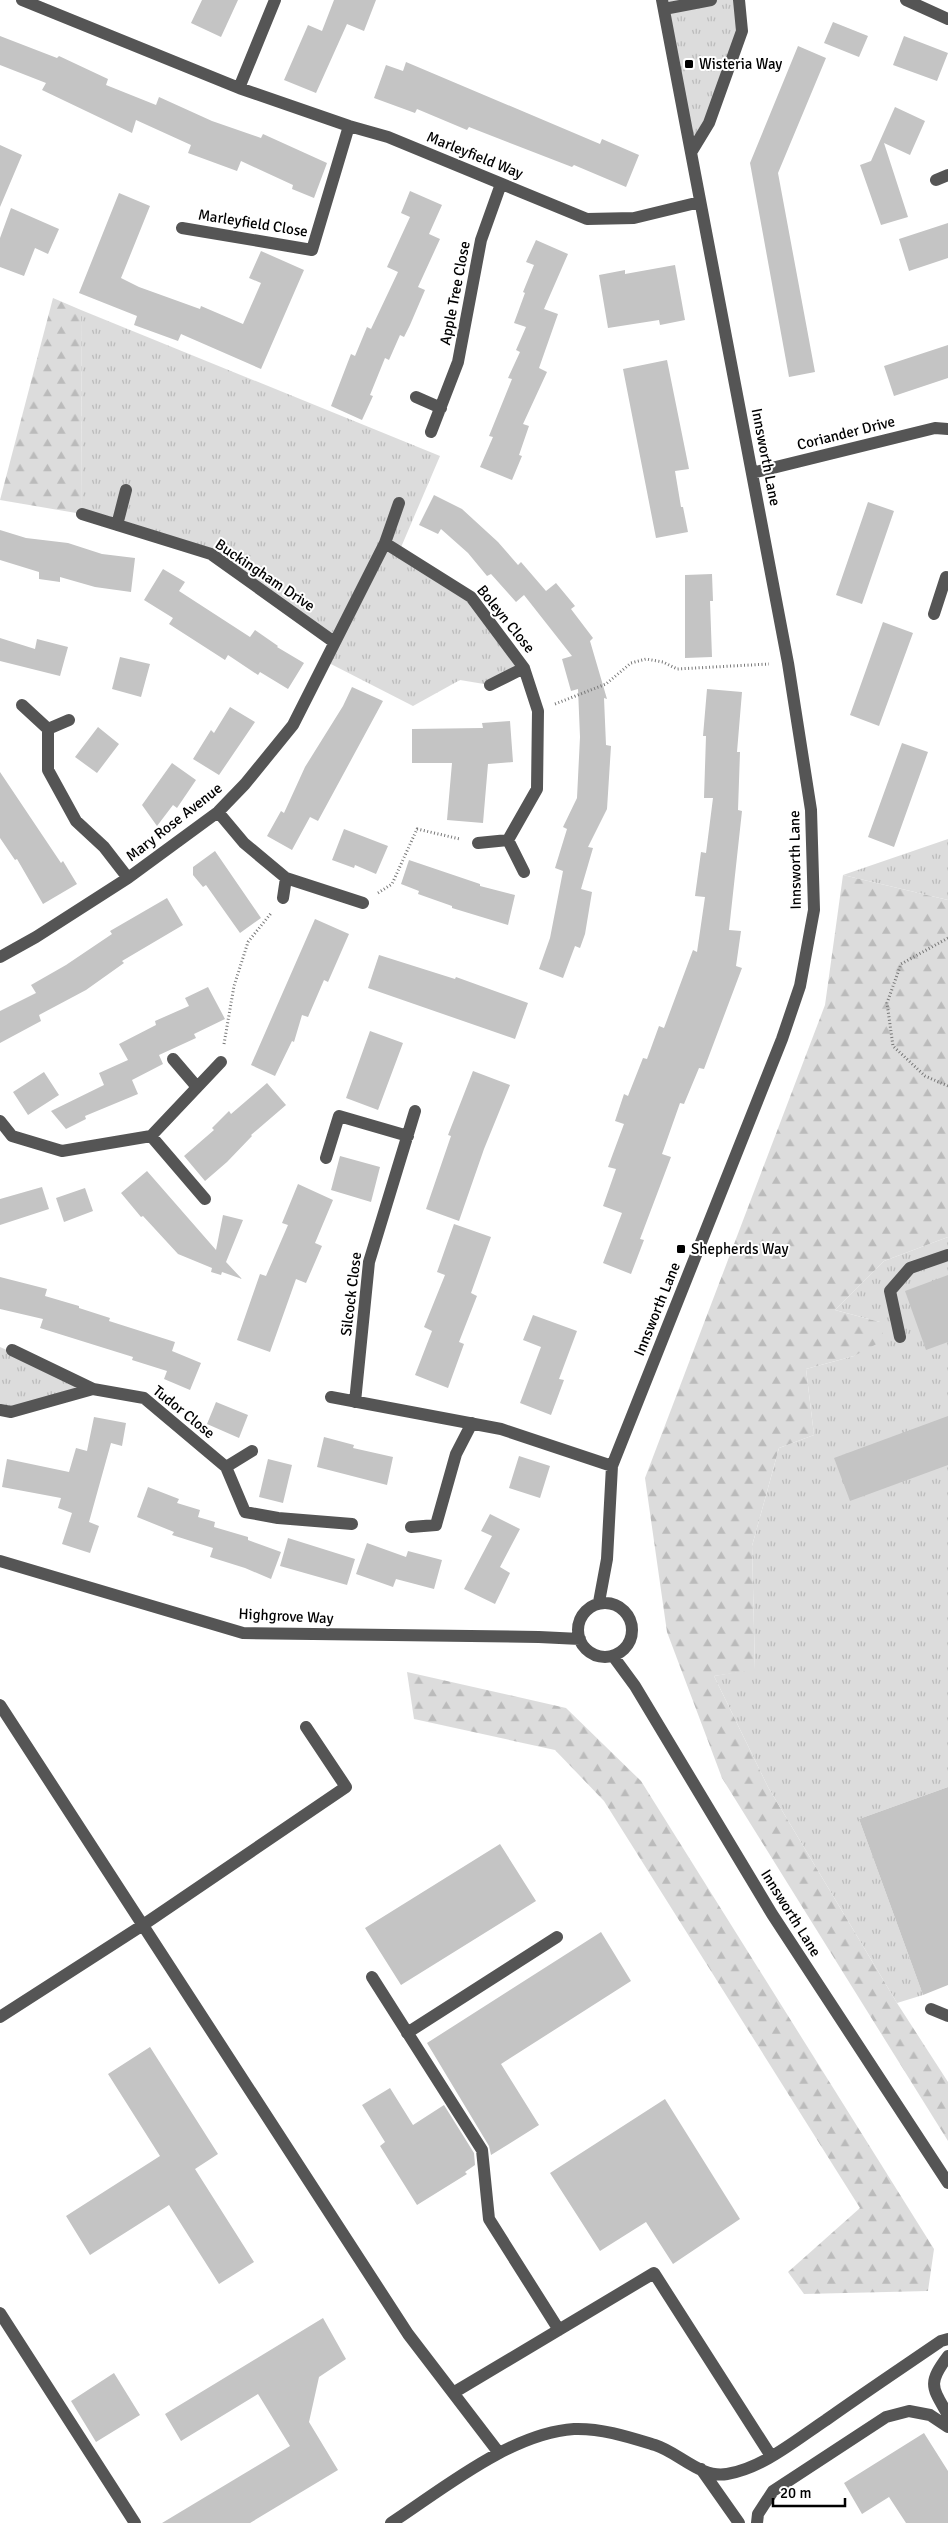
<svg xmlns="http://www.w3.org/2000/svg" width="948" height="2523" viewBox="0 0 948 2523" font-family="Signika,sans-serif">
<style>
.grass{fill:url(#grass-tufts)}
.forest{fill:url(#forest-firs)}
.building{fill:#c4c4c4}
.lines{fill:none;stroke-linecap:round;stroke-linejoin:round}
.path{stroke:#777;stroke-width:3;stroke-dasharray:1 2.5;stroke-linecap:butt}
.minor{stroke:#555;stroke-width:12}
.poi-dot{fill:#000;stroke:#fff;stroke-width:2}
.labels{text-anchor:middle;stroke-width:4;stroke-linejoin:round;paint-order:stroke}
.poi-label{font-size:15px;fill:#000;stroke:#fff;text-anchor:start}
.street-label{font-size:15px;fill:#000;stroke:#fff}
</style>
<defs>
<pattern id="grass-tufts" width="24" height="20" patternUnits="userSpaceOnUse" patternTransform="scale(1.25)"><rect width="24" height="20" fill="#dcdcdc"/><path d="M3 7l-1-3M5 7V3M7 7l1-3M15 17l-1-3M17 17v-4M19 17l1-3" fill="none" stroke="#bbb"/></pattern>
<pattern id="forest-firs" width="22" height="20" patternUnits="userSpaceOnUse" patternTransform="scale(1.25)"><rect width="22" height="20" fill="#dcdcdc"/><path d="M5 1l3.5 6h-7zM16 11l3.5 6h-7z" fill="#bbb"/></pattern>
</defs>
<rect width="100%" height="100%" fill="#fff"/>
<path class="grass" d="M 662,0 L 739,0 L 742,31 L 692,151 Z
M 81,310 L 440,456 L 399,552 L 471,597 L 524,668 L 490,685 L 460,680 L 413,706 L 325,661 L 334,643 L 211,554 L 82,514 Z
M 948,839 L 948,900 L 843,875 Z
M 948,1237 L 948,1787 L 859,1819 L 923,1995 L 897,2003 L 768,1787 L 714,1676 L 755,1669 L 752,1546 L 779,1448 L 814,1435 L 806,1369 L 854,1356 L 880,1322 L 835,1310 L 884,1261 Z
M 0,1347 L 93,1389 L 0,1410 Z"/>
<path class="forest" d="M 53,298 L 81,310 L 82,514 L 0,500 Z
M 843,875 L 948,900 L 948,1237 L 884,1261 L 835,1310 L 880,1322 L 884,1340 L 854,1356 L 806,1369 L 814,1435 L 779,1448 L 752,1546 L 755,1670 L 714,1676 L 768,1787 L 897,2003 L 948,2082 L 948,2141 L 722,1778 L 667,1632 L 645,1478 L 825,1005 Z
M 407,1672 L 566,1708 L 641,1781 L 934,2249 L 928,2291 L 804,2294 L 788,2272 L 860,2208 L 604,1801 L 555,1750 L 414,1719 Z"/>
<path class="building" d="M 202,0 L 238,0 L 221,37 L 191,23 Z
M 334,0 L 376,0 L 364,31 L 347,24 L 316,93 L 284,80 L 308,25 L 322,31 Z
M 833,22 L 868,36 L 859,57 L 824,43 Z
M 0,36 L 57,58 L 59,56 L 108,79 L 106,85 L 156,105 L 159,97 L 212,121 L 261,138 L 263,134 L 327,163 L 314,198 L 292,189 L 293,185 L 241,161 L 237,171 L 188,153 L 191,145 L 136,120 L 132,133 L 42,90 L 46,83 L 0,65 Z
M 904,36 L 948,53 L 937,81 L 893,65 Z
M 798,46 L 826,58 L 778,173 L 815,372 L 789,377 L 750,163 Z
M 406,62 L 600,144 L 602,139 L 639,155 L 626,187 L 574,165 L 572,167 L 469,127 L 467,130 L 417,109 L 415,113 L 374,98 L 386,65 L 403,71 Z
M 895,107 L 925,121 L 910,155 L 884,143 L 908,217 L 881,225 L 860,165 L 871,161 Z
M 0,145 L 22,155 L 0,207 Z
M 410,191 L 442,205 L 429,234 L 440,239 L 418,287 L 425,290 L 410,325 L 404,337 L 400,335 L 389,360 L 385,358 L 370,395 L 373,396 L 362,420 L 331,406 L 351,354 L 355,356 L 367,327 L 371,329 L 398,272 L 387,267 L 410,217 L 401,213 Z
M 119,193 L 150,206 L 121,278 L 139,287 L 200,309 L 201,306 L 243,324 L 261,283 L 249,278 L 261,251 L 304,270 L 261,369 L 181,334 L 178,341 L 134,325 L 137,316 L 79,293 Z
M 11,208 L 59,229 L 48,254 L 35,248 L 24,276 L 0,267 L 0,238 Z
M 948,223 L 948,258 L 909,271 L 899,239 Z
M 536,240 L 568,254 L 544,309 L 558,314 L 539,368 L 547,372 L 523,424 L 529,426 L 519,455 L 522,456 L 512,480 L 480,467 L 493,437 L 489,436 L 512,379 L 508,378 L 520,352 L 516,350 L 526,327 L 514,323 L 525,293 L 523,292 L 534,265 L 526,262 Z
M 675,265 L 685,320 L 660,325 L 659,320 L 608,328 L 599,275 L 625,270 L 625,274 Z
M 948,345 L 948,378 L 894,396 L 884,366 Z
M 667,360 L 689,469 L 675,471 L 681,507 L 683,507 L 688,532 L 656,538 L 623,369 Z
M 434,495 L 462,509 L 498,542 L 518,565 L 521,562 L 546,591 L 556,583 L 575,606 L 571,609 L 593,638 L 590,641 L 607,699 L 604,698 L 606,745 L 611,746 L 607,809 L 588,847 L 593,848 L 581,889 L 592,892 L 585,934 L 580,948 L 575,946 L 563,978 L 539,969 L 550,938 L 563,871 L 555,868 L 567,829 L 563,827 L 577,798 L 580,737 L 578,689 L 571,691 L 562,659 L 572,656 L 524,595 L 516,602 L 491,574 L 487,576 L 468,553 L 441,529 L 438,534 L 419,525 Z
M 868,502 L 894,511 L 862,604 L 836,595 Z
M 0,530 L 26,538 L 68,543 L 102,554 L 135,558 L 131,592 L 95,587 L 60,577 L 60,582 L 39,579 L 39,572 L 0,560 Z
M 163,569 L 185,582 L 179,591 L 250,637 L 255,630 L 278,646 L 277,647 L 304,663 L 288,689 L 260,672 L 258,675 L 228,655 L 225,660 L 169,624 L 173,618 L 144,600 Z
M 712,574 L 713,601 L 710,601 L 712,657 L 685,658 L 685,575 Z
M 883,622 L 913,633 L 879,726 L 850,715 Z
M 0,638 L 35,649 L 37,639 L 68,647 L 60,676 L 0,661 Z
M 120,657 L 150,664 L 141,697 L 112,689 Z
M 352,687 L 383,701 L 318,821 L 310,817 L 292,850 L 267,836 L 281,811 L 284,813 L 305,767 L 343,706 Z
M 707,689 L 742,692 L 737,752 L 740,752 L 738,810 L 742,811 L 729,930 L 741,931 L 736,966 L 742,968 L 704,1069 L 699,1068 L 684,1104 L 680,1103 L 662,1154 L 671,1157 L 640,1239 L 644,1240 L 631,1274 L 603,1263 L 622,1213 L 603,1206 L 616,1169 L 608,1167 L 624,1124 L 615,1121 L 624,1094 L 628,1096 L 643,1058 L 647,1059 L 659,1026 L 664,1028 L 693,950 L 697,952 L 705,897 L 695,896 L 701,852 L 706,853 L 713,798 L 704,798 L 706,736 L 703,736 Z
M 230,707 L 255,722 L 219,775 L 193,759 L 211,730 L 214,733 Z
M 510,721 L 513,762 L 488,764 L 483,823 L 447,820 L 452,763 L 412,763 L 412,729 L 483,728 L 482,723 Z
M 98,727 L 119,744 L 97,773 L 75,757 Z
M 902,743 L 928,752 L 894,847 L 868,837 Z
M 172,763 L 196,780 L 177,808 L 173,805 L 157,826 L 142,805 Z
M 0,772 L 61,863 L 63,861 L 77,884 L 43,904 L 17,859 L 15,860 L 0,838 Z
M 344,829 L 388,846 L 376,874 L 355,865 L 354,868 L 332,860 Z
M 215,851 L 261,918 L 240,933 L 206,885 L 203,887 L 193,875 L 193,867 Z
M 409,860 L 480,884 L 480,886 L 515,895 L 508,925 L 452,908 L 452,906 L 418,894 L 419,891 L 401,884 Z
M 167,898 L 183,925 L 122,961 L 124,963 L 86,990 L 39,1015 L 41,1021 L 0,1043 L 0,1011 L 36,993 L 31,985 L 66,965 L 112,934 L 110,931 Z
M 315,919 L 349,934 L 328,982 L 324,980 L 308,1017 L 302,1015 L 294,1042 L 292,1041 L 275,1076 L 251,1065 Z
M 379,955 L 455,979 L 456,977 L 528,1003 L 515,1039 L 368,988 Z
M 208,987 L 225,1019 L 194,1034 L 196,1038 L 159,1055 L 163,1064 L 132,1080 L 138,1094 L 85,1116 L 86,1119 L 66,1129 L 51,1111 L 104,1085 L 99,1073 L 128,1060 L 119,1044 L 156,1025 L 155,1021 L 189,1006 L 185,998 Z
M 370,1031 L 403,1043 L 378,1110 L 346,1098 Z
M 473,1071 L 510,1085 L 484,1149 L 459,1221 L 426,1209 L 451,1136 L 448,1135 Z
M 44,1072 L 59,1095 L 28,1115 L 13,1092 Z
M 267,1083 L 286,1105 L 251,1135 L 252,1136 L 227,1162 L 205,1181 L 184,1156 L 214,1130 L 212,1128 L 229,1111 L 231,1114 Z
M 340,1156 L 380,1167 L 371,1202 L 331,1190 Z
M 147,1171 L 216,1250 L 223,1215 L 243,1220 L 226,1262 L 242,1279 L 222,1272 L 221,1275 L 211,1272 L 212,1268 L 178,1254 L 143,1216 L 141,1217 L 121,1193 Z
M 298,1184 L 333,1200 L 315,1243 L 322,1246 L 306,1283 L 296,1279 L 270,1352 L 237,1340 L 260,1274 L 266,1276 L 288,1225 L 282,1223 Z
M 42,1187 L 49,1209 L 0,1225 L 0,1199 Z
M 85,1188 L 93,1211 L 64,1222 L 56,1198 Z
M 454,1224 L 491,1237 L 471,1293 L 477,1296 L 459,1342 L 464,1344 L 448,1388 L 415,1375 L 432,1331 L 424,1327 L 445,1275 L 437,1272 Z
M 948,1275 L 948,1342 L 926,1350 L 905,1291 Z
M 0,1277 L 47,1289 L 45,1296 L 79,1306 L 79,1308 L 110,1318 L 109,1321 L 175,1342 L 172,1351 L 201,1363 L 190,1390 L 164,1379 L 167,1371 L 132,1360 L 133,1357 L 40,1328 L 43,1319 L 0,1309 Z
M 533,1315 L 577,1331 L 559,1379 L 564,1380 L 551,1415 L 520,1403 L 541,1347 L 523,1340 Z
M 216,1402 L 248,1415 L 239,1438 L 207,1424 Z
M 948,1416 L 948,1465 L 850,1501 L 834,1458 Z
M 94,1417 L 126,1423 L 122,1446 L 111,1443 L 89,1522 L 99,1526 L 90,1553 L 62,1544 L 72,1513 L 58,1508 L 61,1498 L 2,1487 L 7,1459 L 69,1472 L 76,1448 L 87,1451 Z
M 324,1437 L 354,1445 L 353,1448 L 393,1457 L 387,1485 L 317,1467 Z
M 519,1456 L 550,1466 L 540,1498 L 509,1488 Z
M 268,1459 L 292,1465 L 283,1503 L 259,1497 Z
M 148,1487 L 179,1499 L 177,1503 L 200,1510 L 198,1517 L 215,1522 L 214,1527 L 248,1537 L 248,1540 L 281,1552 L 271,1579 L 245,1568 L 210,1557 L 213,1548 L 172,1535 L 174,1532 L 137,1517 Z
M 490,1514 L 520,1529 L 500,1567 L 510,1573 L 495,1604 L 464,1589 L 492,1536 L 481,1531 Z
M 288,1538 L 355,1559 L 347,1585 L 280,1566 Z
M 367,1543 L 406,1557 L 408,1551 L 442,1560 L 434,1589 L 396,1579 L 393,1587 L 356,1574 Z
M 948,1787 L 948,1985 L 923,1995 L 859,1819 Z
M 500,1844 L 536,1901 L 401,1985 L 365,1928 Z
M 601,1932 L 631,1981 L 501,2064 L 539,2125 L 491,2155 L 489,2146 L 427,2043 Z
M 150,2047 L 218,2154 L 195,2169 L 254,2262 L 219,2284 L 169,2205 L 90,2255 L 66,2216 L 160,2156 L 108,2074 Z
M 390,2088 L 413,2125 L 444,2105 L 474,2153 L 475,2165 L 465,2172 L 467,2174 L 417,2205 L 380,2146 L 385,2142 L 362,2105 Z
M 665,2099 L 740,2219 L 673,2264 L 646,2222 L 600,2251 L 550,2173 Z
M 323,2318 L 346,2359 L 319,2377 L 309,2422 L 338,2470 L 250,2523 L 162,2523 L 290,2446 L 258,2394 L 181,2441 L 165,2414 Z
M 114,2373 L 140,2415 L 96,2442 L 71,2401 Z
M 924,2433 L 948,2471 L 948,2523 L 906,2523 L 889,2497 L 862,2514 L 844,2483 Z"/>
<g class="lines">
<path class="path" d="M 555,704 L 606,684 L 631,663 L 646,659 L 663,662 L 677,669 L 769,664
M 378,893 L 392,884 L 417,829 L 460,839
M 948,938 L 901,964 L 887,1003 L 893,1046 L 925,1076 L 948,1086
M 224,1044 L 234,986 L 248,942 L 272,912"/>
<path class="minor" d="M 22,0 L 239,88 L 349,126 L 388,137 L 587,219 L 634,218 L 700,202
M 906,0 L 948,19
M 664,9 L 711,0
M 239,88 L 275,0
M 692,151 L 709,123 L 742,31 L 739,0
M 936,180 L 948,175
M 182,228 L 312,250 L 349,126
M 416,397 L 441,408
M 431,432 L 458,362 L 481,240 L 501,184
M 752,473 L 935,428 L 948,429
M 82,514 L 211,554 L 334,642
M 117,525 L 126,490
M 385,543 L 471,597 L 524,668 L 538,711 L 537,789 L 508,840 L 478,843
M 934,614 L 946,577 L 948,578
M 490,685 L 524,668
M 22,705 L 48,729 L 48,770 L 76,821 L 104,847 L 128,878
M 48,729 L 69,720
M 218,812 L 244,843 L 286,878 L 363,903
M 508,840 L 524,872
M 283,898 L 286,878
M 0,957 L 36,937 L 128,878 L 218,812 L 245,784 L 293,725 L 385,543 L 399,503
M 173,1059 L 197,1087
M 0,1121 L 12,1136 L 62,1151 L 151,1136 L 221,1062
M 151,1136 L 205,1199
M 326,1158 L 339,1116 L 408,1136
M 900,1337 L 890,1291 L 910,1268 L 948,1255
M 12,1350 L 93,1389
M 331,1397 L 501,1429 L 612,1466
M 355,1402 L 369,1262 L 415,1111
M 0,1410 L 11,1412 L 93,1389 L 144,1398 L 226,1467 L 245,1512 L 278,1518 L 352,1524
M 226,1467 L 252,1451
M 411,1527 L 436,1525 L 456,1454 L 472,1423
M 0,1561 L 243,1633 L 539,1637 L 580,1639
M 599,1602 L 607,1559 L 612,1466 L 782,1039 L 800,986 L 814,910 L 811,810 L 788,663 L 662,0
M578 1630a27 27 0 1 1 54 0a27 27 0 1 1-54 0Z
M 613,1656 L 635,1686 L 772,1914 L 948,2183
M 0,1705 L 408,2334 L 499,2453
M 372,1977 L 482,2150 L 489,2219 L 559,2330
M 931,2009 L 948,2016
M 0,2017 L 143,1925 L 346,1787 L 306,1727
M 407,2033 L 557,1937
M 0,2313 L 135,2523
M 948,2356 C 927,2384 932,2387 948,2415
M 453,2393 L 654,2273 L 771,2456
M 701,2469 L 739,2523
M 391,2523 C 443,2489 511,2433 574,2429 C 602,2428 629,2437 655,2445 C 678,2452 701,2479 727,2474 C 763,2468 796,2440 826,2420 C 864,2393 903,2367 941,2341 L 948,2339
M 757,2523 L 758,2514 L 773,2491 L 886,2417 L 909,2411 L 930,2415 L 948,2427"/>
</g>
<g class="poi-dot">
<rect x="684" y="59" width="10" height="10" rx="2.5"/>
<rect x="676" y="1244" width="10" height="10" rx="2.5"/>
</g>
<g class="labels">
<g class="poi-label">
<text x="699" y="69">Wisteria Way</text>
<text x="691" y="1254">Shepherds Way</text>
</g>
<g class="street-label">
<text transform="translate(475 155) rotate(22)" y="5">Marleyfield Way</text>
<text transform="translate(253 223) rotate(9)" y="5">Marleyfield Close</text>
<text transform="translate(455 293) rotate(-79)" y="5">Apple Tree Close</text>
<text transform="translate(846 433) rotate(-14)" y="5">Coriander Drive</text>
<text transform="translate(766 457) rotate(79)" y="5">Innsworth Lane</text>
<text transform="translate(265 575) rotate(34)" y="5">Buckingham Drive</text>
<text transform="translate(506 619) rotate(51)" y="5">Boleyn Close</text>
<text transform="translate(174 822) rotate(-38)" y="5">Mary Rose Avenue</text>
<text transform="translate(795 860) rotate(-91)" y="5">Innsworth Lane</text>
<text transform="translate(351 1294) rotate(-83)" y="5">Silcock Close</text>
<text transform="translate(657 1309) rotate(-68)" y="5">Innsworth Lane</text>
<text transform="translate(184 1412) rotate(39)" y="5">Tudor Close</text>
<text transform="translate(286 1616) rotate(3)" y="5">Highgrove Way</text>
<text transform="translate(791 1913) rotate(58)" y="5">Innsworth Lane</text>
</g>
</g>
<path d="M773 2498v8h72v-8" fill="none" stroke="#000000" stroke-width="2.5"/>
<text x="780" y="2498" font-size="15" fill="#000000" stroke="#ffffff" stroke-width="4" paint-order="stroke">20 m</text>
</svg>
